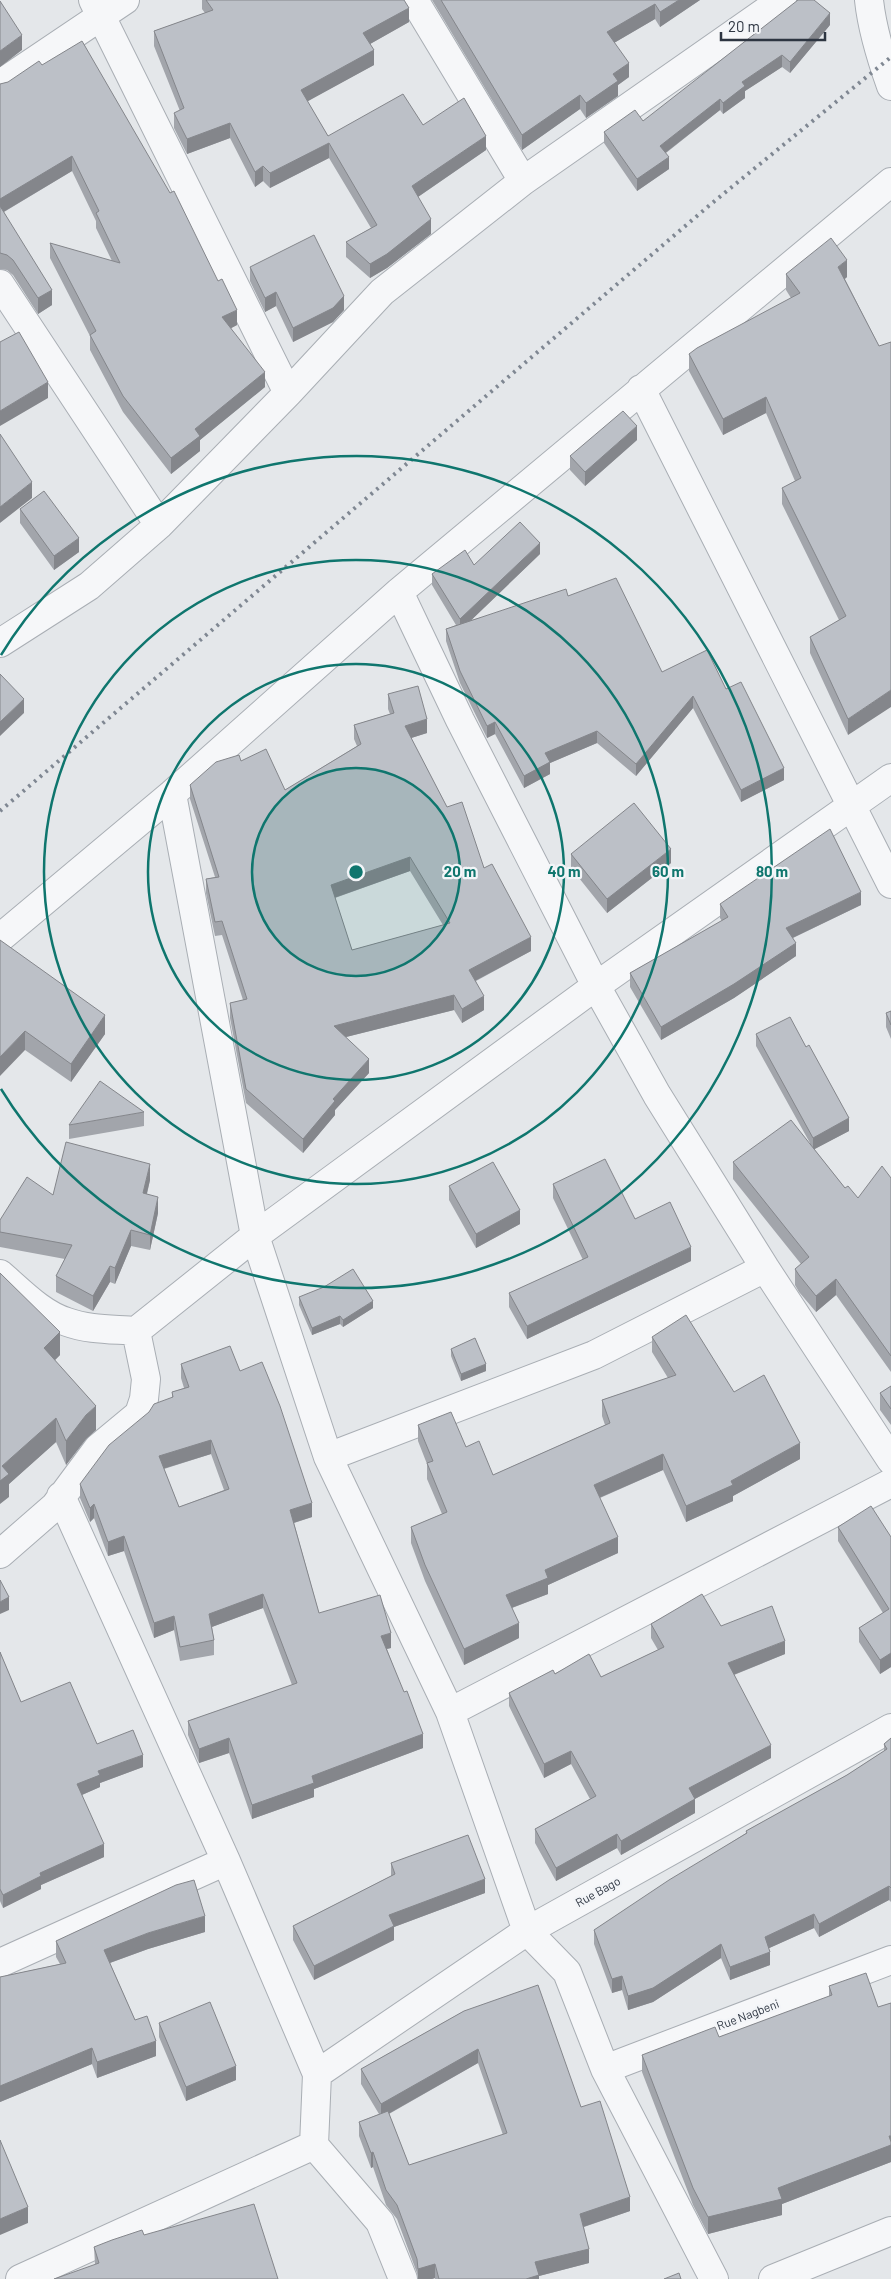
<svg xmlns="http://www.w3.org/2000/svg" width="891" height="2279" viewBox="0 0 891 2279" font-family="Barlow,sans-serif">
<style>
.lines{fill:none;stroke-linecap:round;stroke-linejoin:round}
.minor-casing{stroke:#a9aeb4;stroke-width:30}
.minor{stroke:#f6f7f9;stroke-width:28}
.rail{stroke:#7f8792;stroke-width:4;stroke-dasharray:2.5 5;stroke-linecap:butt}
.wall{fill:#a2a5ab;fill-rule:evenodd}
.shaded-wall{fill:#84868b}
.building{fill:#bcc0c7;stroke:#84868b;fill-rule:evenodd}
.ring{fill:none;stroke:#0f766e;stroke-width:2.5}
.labels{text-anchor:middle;stroke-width:4.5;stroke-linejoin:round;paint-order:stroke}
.street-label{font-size:12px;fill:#2d3541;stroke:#f3f5f8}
.centre{fill:#0f766e;stroke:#f3f5f8;stroke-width:2.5}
.ring-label{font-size:15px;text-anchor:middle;font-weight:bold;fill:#0f766e;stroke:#f3f5f8;stroke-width:4.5;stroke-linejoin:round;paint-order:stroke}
</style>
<rect width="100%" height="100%" fill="#e4e7ea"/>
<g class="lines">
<defs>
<path id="minor" d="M 93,0 L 288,393
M 414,0 L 523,181
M 869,0 C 872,29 881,58 891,86
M 0,84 L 125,0
M 0,284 L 159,525
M 641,389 L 891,884
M 399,592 L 460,720 L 596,986 L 657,1095 L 765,1268 L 891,1460
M 0,643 L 89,586 L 159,525 L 288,393 L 382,292 L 523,181 L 782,0
M 172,794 L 255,1236 L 328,1457 L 450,1712 L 527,1931 L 567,1972 L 605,2069 L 714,2279
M 0,938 L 172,794 L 399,592 L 891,182
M 0,1274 C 20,1291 41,1314 67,1322 C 89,1330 113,1329 136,1331 L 255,1236 L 596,986 L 891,778
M 328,1457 L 594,1355 L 765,1268
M 61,1496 L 226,1861 L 317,2074 L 314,2145 L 380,2222 L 403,2279
M 0,1554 L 55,1506 L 98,1448 L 139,1414 L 144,1399 L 146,1379 L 136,1331
M 450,1712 L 891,1483
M 0,1963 L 226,1861
M 605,2069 L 891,1960
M 317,2074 L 527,1931 L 891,1728
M 20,2279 L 314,2145
M 773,2279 L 891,2231"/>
</defs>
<use href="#minor" class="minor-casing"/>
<use href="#minor" class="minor"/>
<path class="rail" d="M 0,811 L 711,204 L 891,57"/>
</g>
<path class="wall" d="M 202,0 L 404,0 L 409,22 L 370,44 L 374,65 L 307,101 L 328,136 L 423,125 L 486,150 L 418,197 L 431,234 L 387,268 L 370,278 L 346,257 L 346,242 L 371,228 L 329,158 L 270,188 L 263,181 L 255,187 L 230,138 L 187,154 L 174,128 L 174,113 L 180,111 L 154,46 L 154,31 L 205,13 L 202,9 Z
M 432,0 L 700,0 L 660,27 L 655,19 L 614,43 L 629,77 L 618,85 L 618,96 L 586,118 L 580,109 L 522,150 Z
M 830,25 L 790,73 L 782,67 L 745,91 L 745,98 L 723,114 L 720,110 L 666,153 L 669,169 L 637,191 L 604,143 L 604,132 L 643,121 Z
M 8,82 L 237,325 L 231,328 L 265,387 L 200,440 L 200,451 L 171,474 L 123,412 L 90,350 L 90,336 L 50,258 L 50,243 L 112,261 L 96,228 L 96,221 L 72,171 L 4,212 L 52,305 L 38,314 L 13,275 L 7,270 L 0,269 L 0,84 Z
M 250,267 L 344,310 L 333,322 L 293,342 L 276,306 L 265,312 L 250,281 Z
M 786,274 L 847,277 L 845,279 L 879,346 L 848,735 L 810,653 L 810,637 L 839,620 L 782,504 L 782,488 L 795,481 L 766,413 L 723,435 L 689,371 L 689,354 L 791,298 L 786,290 Z
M 637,440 L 585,486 L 570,470 L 570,456 Z
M 20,509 L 79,552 L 54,570 L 20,523 Z
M 540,554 L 471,620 L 568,596 L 662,672 L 726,689 L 784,780 L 741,802 L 693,708 L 636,776 L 597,743 L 550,763 L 550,774 L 524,788 L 495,734 L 487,738 L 460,683 L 446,641 L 446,629 L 456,625 L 432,585 L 432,574 Z
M 388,694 L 427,733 L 411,738 L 447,807 L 484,868 L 531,951 L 476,981 L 484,1010 L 462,1023 L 454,1010 L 346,1037 L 369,1073 L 335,1110 L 335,1115 L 303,1153 L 246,1103 L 230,1018 L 230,1003 L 243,1000 L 222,935 L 215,936 L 206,893 L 206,879 L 215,877 L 190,799 L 190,785 L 241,761 L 285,790 L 357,746 L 354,739 L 354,725 L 390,714 L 388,709 ZM 410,871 L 443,925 L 352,950 L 335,898 Z
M 571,854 L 671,863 L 607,913 L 571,868 Z
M 720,904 L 861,905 L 793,938 L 796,956 L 734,998 L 661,1040 L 630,987 L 630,973 L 722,921 L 720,918 Z
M 0,940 L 105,1034 L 71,1082 L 25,1050 Z
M 891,1011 L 891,1039 L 886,1027 L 886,1013 Z
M 756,1034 L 806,1047 L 849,1131 L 814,1149 L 845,1188 L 858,1198 L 891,1178 L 891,1372 L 836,1295 L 816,1312 L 799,1292 L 795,1285 L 795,1269 L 801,1264 L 733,1179 L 733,1162 L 810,1143 L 756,1046 Z
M 144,1112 L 144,1126 L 69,1139 L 69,1125 Z
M 150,1180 L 147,1194 L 158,1213 L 150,1250 L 131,1246 L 115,1284 L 110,1282 L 93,1311 L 56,1292 L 56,1276 L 65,1259 L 0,1247 L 0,1220 L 53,1195 Z
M 553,1184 L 635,1219 L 691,1261 L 527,1339 L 509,1307 L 509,1293 L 583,1260 L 553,1198 Z
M 449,1186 L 520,1224 L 476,1248 L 449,1200 Z
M 0,1273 L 60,1355 L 55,1360 L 96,1430 L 86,1439 L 66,1465 L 56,1442 L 9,1484 L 9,1497 Z
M 299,1297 L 373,1308 L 343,1327 L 340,1324 L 312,1335 L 299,1305 Z
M 652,1337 L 734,1392 L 800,1459 L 733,1496 L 733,1501 L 686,1522 L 663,1470 L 600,1498 L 618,1553 L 548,1585 L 548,1594 L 512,1608 L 519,1638 L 464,1665 L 425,1581 L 411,1543 L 411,1527 L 442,1514 L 427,1479 L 427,1464 L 418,1441 L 418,1425 L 466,1447 L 493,1475 L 605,1425 L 602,1416 L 602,1400 L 668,1378 L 652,1352 Z
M 451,1349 L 486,1371 L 461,1381 L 451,1356 Z
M 181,1364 L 240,1371 L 312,1517 L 294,1523 L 319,1613 L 391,1648 L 387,1649 L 423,1748 L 314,1789 L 314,1797 L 252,1819 L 229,1753 L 199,1763 L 188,1735 L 188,1721 L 292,1685 L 263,1608 L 212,1627 L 214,1640 L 214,1655 L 180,1661 L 174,1630 L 154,1638 L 124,1551 L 108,1556 L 94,1518 L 90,1522 L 80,1498 L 80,1484 L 172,1398 L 172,1392 L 184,1388 L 181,1378 ZM 211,1454 L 224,1490 L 179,1507 L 164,1469 Z
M 891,1386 L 891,1425 L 880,1410 L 880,1393 Z
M 838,1527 L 891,1537 L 891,1667 L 880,1674 L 859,1642 L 859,1628 L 883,1613 L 838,1541 Z
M 651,1624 L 721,1626 L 785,1654 L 734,1675 L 771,1758 L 695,1799 L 695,1813 L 621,1855 L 617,1848 L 556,1881 L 535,1843 L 535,1829 L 590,1799 L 571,1764 L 544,1778 L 509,1706 L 509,1693 L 555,1674 L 601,1677 L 658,1650 L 651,1638 Z
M 0,1652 L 21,1702 L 97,1744 L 143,1767 L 100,1783 L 100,1787 L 82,1795 L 104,1857 L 41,1885 L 41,1889 L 3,1908 L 0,1901 Z
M 891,1738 L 891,1902 L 889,1900 L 819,1937 L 814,1928 L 769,1948 L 770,1965 L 730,1980 L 721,1958 L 653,2002 L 628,2010 L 622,1990 L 612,1993 L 594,1944 L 594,1930 L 746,1833 L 746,1831 L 847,1775 L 884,1751 L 884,1744 Z
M 391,1863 L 485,1893 L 394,1927 L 394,1940 L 314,1980 L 293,1940 L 293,1926 L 391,1876 Z
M 205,1932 L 148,1949 L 110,1963 L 135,2020 L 156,2056 L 97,2078 L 92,2064 L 0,2102 L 0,1977 L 60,1964 L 56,1957 L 56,1941 Z
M 829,1986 L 878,2007 L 891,2003 L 891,2162 L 782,2204 L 782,2215 L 708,2234 L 693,2205 L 642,2072 L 642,2055 L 719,2037 L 829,1997 Z
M 464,2011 L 581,2107 L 630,2211 L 584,2227 L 589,2263 L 539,2276 L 539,2279 L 435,2279 L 435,2278 L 432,2279 L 418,2279 L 417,2273 L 397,2219 L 386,2205 L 373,2167 L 371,2168 L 359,2136 L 359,2122 L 379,2114 L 361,2084 L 361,2069 ZM 478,2063 L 503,2135 L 409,2165 L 389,2114 Z
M 159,2023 L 236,2080 L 186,2101 L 159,2037 Z
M 144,2235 L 278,2279 L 95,2264 L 94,2247 Z"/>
<path class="shaded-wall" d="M 679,0 L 700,0 L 660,27 L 660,12 Z
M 655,4 L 655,19 L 607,47 L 607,32 Z
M 409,8 L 409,22 L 363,48 L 363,33 Z
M 830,13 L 830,25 L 790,73 L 790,62 Z
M 22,35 L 22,50 L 0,67 L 0,51 Z
M 374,50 L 374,65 L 301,105 L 301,90 Z
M 782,55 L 782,67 L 745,91 L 745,98 L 723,114 L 723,103 L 742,82 Z
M 629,63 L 629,77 L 618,85 L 618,96 L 586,118 L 586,103 L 613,74 Z
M 580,95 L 580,109 L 522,150 L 522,135 Z
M 720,99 L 720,110 L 660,157 L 660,146 Z
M 230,123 L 230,138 L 187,154 L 187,139 Z
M 486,136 L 486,150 L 412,201 L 412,186 Z
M 329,143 L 329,158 L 270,188 L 270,173 Z
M 72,156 L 72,171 L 0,214 L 0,199 Z
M 669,157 L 669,169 L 637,191 L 637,179 Z
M 263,166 L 263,181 L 255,187 L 255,172 Z
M 431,219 L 431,234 L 387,268 L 370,278 L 370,264 Z
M 847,260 L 847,277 L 838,284 L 838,267 Z
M 52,290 L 52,305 L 38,314 L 38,298 Z
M 276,292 L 276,306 L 265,312 L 265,298 Z
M 344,296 L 344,310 L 333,322 L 293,342 L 293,328 Z
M 237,310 L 237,325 L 222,333 L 222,317 Z
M 265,372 L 265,387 L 200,440 L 200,451 L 171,474 L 171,458 L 195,429 Z
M 48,382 L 48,398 L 0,426 L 0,411 Z
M 766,397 L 766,413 L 723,435 L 723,419 Z
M 637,426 L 637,440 L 585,486 L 585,472 Z
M 32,482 L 32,498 L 0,523 L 0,507 Z
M 79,538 L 79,552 L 54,570 L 54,556 Z
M 540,543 L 540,554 L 460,631 L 460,619 Z
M 891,690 L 891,707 L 848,735 L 848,719 Z
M 693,696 L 693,708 L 636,776 L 636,764 Z
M 24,699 L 24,713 L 0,736 L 0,722 Z
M 427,719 L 427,733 L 405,740 L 405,726 Z
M 495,722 L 495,734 L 487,738 L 487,726 Z
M 597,731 L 597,743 L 550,763 L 550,774 L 524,788 L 524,776 L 545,753 Z
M 784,768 L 784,780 L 741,802 L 741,790 Z
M 671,849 L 671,863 L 607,913 L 607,899 Z
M 410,857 L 410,871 L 331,899 L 331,885 Z
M 861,892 L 861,905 L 786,941 L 786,928 Z
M 531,937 L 531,951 L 469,984 L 469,970 Z
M 796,943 L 796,956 L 734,998 L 661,1040 L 661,1027 Z
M 454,995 L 454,1010 L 334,1040 L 334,1026 Z
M 484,996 L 484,1010 L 462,1023 L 462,1009 Z
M 105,1015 L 105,1034 L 71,1082 L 71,1064 Z
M 25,1031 L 25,1050 L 0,1076 L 0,1057 Z
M 369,1059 L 369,1073 L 335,1110 L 335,1115 L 303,1153 L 303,1139 L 333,1099 Z
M 849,1118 L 849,1131 L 813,1150 L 813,1138 Z
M 150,1164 L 150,1180 L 143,1209 L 143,1193 Z
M 158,1197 L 158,1213 L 150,1250 L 150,1235 Z
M 520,1210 L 520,1224 L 476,1248 L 476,1234 Z
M 131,1230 L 131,1246 L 115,1284 L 115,1268 Z
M 691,1247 L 691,1261 L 527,1339 L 527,1326 Z
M 110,1266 L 110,1282 L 93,1311 L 93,1296 Z
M 836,1279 L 836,1295 L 816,1312 L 816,1296 Z
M 373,1301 L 373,1308 L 343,1327 L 343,1320 Z
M 340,1316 L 340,1324 L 312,1335 L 312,1328 Z
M 60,1332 L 60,1355 L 44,1371 L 44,1348 Z
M 486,1364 L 486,1371 L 461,1381 L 461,1374 Z
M 96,1406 L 96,1430 L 86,1439 L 66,1465 L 66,1441 L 86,1415 Z
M 56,1418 L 56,1442 L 9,1484 L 9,1497 L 0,1504 L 0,1481 L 2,1466 Z
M 211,1440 L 211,1454 L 159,1470 L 159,1456 Z
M 800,1443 L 800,1459 L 733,1496 L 733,1501 L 686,1522 L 686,1506 Z
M 663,1454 L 663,1470 L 594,1500 L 594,1485 Z
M 312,1503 L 312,1517 L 290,1524 L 290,1510 Z
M 94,1504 L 94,1518 L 90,1522 L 90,1508 Z
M 124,1536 L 124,1551 L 108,1556 L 108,1542 Z
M 618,1537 L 618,1553 L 548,1585 L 548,1594 L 506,1610 L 506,1595 L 545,1570 Z
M 263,1594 L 263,1608 L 209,1628 L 209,1614 Z
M 9,1597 L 9,1610 L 0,1614 L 0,1602 Z
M 174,1616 L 174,1630 L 154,1638 L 154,1623 Z
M 519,1623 L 519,1638 L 464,1665 L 464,1649 Z
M 391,1633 L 391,1648 L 381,1650 L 381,1636 Z
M 785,1641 L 785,1654 L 728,1677 L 728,1663 Z
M 891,1653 L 891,1667 L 880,1674 L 880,1660 Z
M 423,1734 L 423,1748 L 314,1789 L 314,1797 L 252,1819 L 252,1805 L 312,1776 Z
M 229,1738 L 229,1753 L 199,1763 L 199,1749 Z
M 771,1745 L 771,1758 L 689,1802 L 689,1788 Z
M 571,1751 L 571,1764 L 544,1778 L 544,1764 Z
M 143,1755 L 143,1767 L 100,1783 L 100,1787 L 77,1797 L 77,1784 L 98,1771 Z
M 695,1799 L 695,1813 L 621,1855 L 621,1841 Z
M 617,1834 L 617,1848 L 556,1881 L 556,1868 Z
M 104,1844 L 104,1857 L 41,1885 L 41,1889 L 3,1908 L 3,1895 L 40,1873 Z
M 485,1879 L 485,1893 L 394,1927 L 394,1940 L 314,1980 L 314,1966 L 389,1915 Z
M 889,1886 L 889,1900 L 819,1937 L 819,1924 Z
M 814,1914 L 814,1928 L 765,1950 L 765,1937 Z
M 205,1916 L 205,1932 L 148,1949 L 104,1965 L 104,1950 L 148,1933 Z
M 721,1944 L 721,1958 L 653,2002 L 628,2010 L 628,1996 Z
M 770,1952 L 770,1965 L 730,1980 L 730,1967 Z
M 622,1976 L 622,1990 L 612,1993 L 612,1979 Z
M 156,2041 L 156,2056 L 97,2078 L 97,2062 Z
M 92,2048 L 92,2064 L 0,2102 L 0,2086 Z
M 478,2049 L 478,2063 L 381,2118 L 381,2104 Z
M 236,2066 L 236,2080 L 186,2101 L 186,2087 Z
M 889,2136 L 891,2136 L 891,2162 L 782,2204 L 782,2215 L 708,2234 L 708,2217 L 778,2188 Z
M 373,2152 L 373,2167 L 371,2168 L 371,2153 Z
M 630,2197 L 630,2211 L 580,2228 L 580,2214 Z
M 28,2207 L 28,2223 L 0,2235 L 0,2219 Z
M 589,2249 L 589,2263 L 539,2276 L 539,2279 L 526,2279 L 535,2262 Z
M 435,2264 L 435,2278 L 432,2279 L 418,2279 L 418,2269 Z"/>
<path class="building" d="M 206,0 L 404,0 L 409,8 L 363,33 L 374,50 L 301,90 L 328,136 L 403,94 L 423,125 L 464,98 L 486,136 L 412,186 L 431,219 L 387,254 L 370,264 L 346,242 L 377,225 L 329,143 L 270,173 L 263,166 L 255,172 L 230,123 L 187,139 L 174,113 L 184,108 L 154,31 L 213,10 Z
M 441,0 L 679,0 L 660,12 L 655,4 L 607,32 L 629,63 L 613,74 L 618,81 L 586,103 L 580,95 L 522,135 Z
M 798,0 L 814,0 L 830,13 L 790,62 L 782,55 L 742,82 L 745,86 L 723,103 L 720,99 L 660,146 L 669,157 L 637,179 L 604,132 L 635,110 L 643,121 Z
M 0,1 L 22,35 L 0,51 Z
M 82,41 L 170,193 L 174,191 L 218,281 L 222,279 L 237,310 L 222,317 L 265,372 L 195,429 L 200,436 L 171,458 L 123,396 L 90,335 L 96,331 L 50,243 L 120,263 L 96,213 L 99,211 L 72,156 L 0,199 L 0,84 L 8,82 L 39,61 L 42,65 Z
M 0,206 L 52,290 L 38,298 L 13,260 L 7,255 L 0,253 Z
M 314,235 L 344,296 L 333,308 L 293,328 L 276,292 L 265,298 L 250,267 Z
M 831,238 L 847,260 L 838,267 L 879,346 L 891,342 L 891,690 L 848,719 L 810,637 L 846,616 L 782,488 L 801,478 L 766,397 L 723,419 L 689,354 L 697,348 L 800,293 L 786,274 Z
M 19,332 L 48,382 L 0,411 L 0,342 Z
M 623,411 L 637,426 L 585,472 L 570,456 Z
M 0,434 L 32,482 L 0,507 Z
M 44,491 L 79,538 L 54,556 L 20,509 Z
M 520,522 L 540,543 L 460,619 L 432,574 L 465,550 L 474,565 Z
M 616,578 L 662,672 L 707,650 L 726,689 L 741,682 L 784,768 L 741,790 L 693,696 L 636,764 L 597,731 L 545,753 L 550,762 L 524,776 L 495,722 L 487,726 L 460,671 L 446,629 L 566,589 L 568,596 Z
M 0,674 L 24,699 L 0,722 Z
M 418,686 L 427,719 L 405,726 L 447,807 L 462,802 L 484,868 L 492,864 L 531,937 L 469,970 L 484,996 L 462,1009 L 454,995 L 334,1026 L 369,1059 L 333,1099 L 335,1101 L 303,1139 L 246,1089 L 230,1003 L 247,999 L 222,921 L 215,922 L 206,879 L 219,877 L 190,785 L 216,762 L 239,755 L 241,761 L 266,749 L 285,790 L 361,744 L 354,725 L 394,713 L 388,694 ZM 410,857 L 450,923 L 352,950 L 331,885 Z
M 634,803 L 671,849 L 607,899 L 571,854 Z
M 830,829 L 861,892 L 786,928 L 796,943 L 734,984 L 661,1027 L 630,973 L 728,917 L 720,904 Z
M 0,940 L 105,1015 L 71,1064 L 25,1031 L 0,1057 Z
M 891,1011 L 891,1025 L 886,1013 Z
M 790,1017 L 806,1047 L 809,1045 L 849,1118 L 813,1138 L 756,1034 Z
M 100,1081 L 144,1112 L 69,1125 Z
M 791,1120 L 845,1188 L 848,1186 L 858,1198 L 882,1166 L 891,1178 L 891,1356 L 836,1279 L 816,1296 L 799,1275 L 795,1269 L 809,1257 L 733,1162 Z
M 66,1142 L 150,1164 L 143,1193 L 158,1197 L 150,1235 L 131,1230 L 115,1268 L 110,1266 L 93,1296 L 56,1276 L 72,1245 L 0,1232 L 0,1220 L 27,1177 L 53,1195 Z
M 605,1159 L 635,1219 L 670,1202 L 691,1247 L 527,1326 L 509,1293 L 588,1257 L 553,1184 Z
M 493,1162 L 520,1210 L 476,1234 L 449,1186 Z
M 353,1269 L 373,1301 L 343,1320 L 340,1316 L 312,1328 L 299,1297 L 324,1287 Z
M 0,1273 L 60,1332 L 44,1348 L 96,1406 L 86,1415 L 66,1441 L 56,1418 L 2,1466 L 9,1474 L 0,1481 Z
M 686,1315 L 734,1392 L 764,1375 L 800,1443 L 731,1481 L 733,1485 L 686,1506 L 663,1454 L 594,1485 L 618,1537 L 545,1570 L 548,1578 L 506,1595 L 519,1623 L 464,1649 L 425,1565 L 411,1527 L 447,1512 L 427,1463 L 433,1461 L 418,1425 L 451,1412 L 466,1447 L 479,1441 L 493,1475 L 610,1423 L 602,1400 L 676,1375 L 652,1337 Z
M 475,1338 L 486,1364 L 461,1374 L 451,1349 Z
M 230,1346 L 240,1371 L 262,1362 L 280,1406 L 312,1503 L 290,1510 L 319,1613 L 380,1595 L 391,1633 L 381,1636 L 404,1692 L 407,1691 L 423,1734 L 312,1776 L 314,1783 L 252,1805 L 229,1738 L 199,1749 L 188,1721 L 297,1683 L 263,1594 L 209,1614 L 214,1640 L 180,1647 L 174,1616 L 154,1623 L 124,1536 L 108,1542 L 94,1504 L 90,1508 L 80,1484 L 109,1445 L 149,1412 L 154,1404 L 173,1397 L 172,1392 L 189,1387 L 181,1364 ZM 211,1440 L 229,1489 L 179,1507 L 159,1456 Z
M 891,1386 L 891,1409 L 880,1393 Z
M 871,1506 L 891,1537 L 891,1653 L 880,1660 L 859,1628 L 889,1609 L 838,1527 Z
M 0,1580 L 9,1597 L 0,1602 Z
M 702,1594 L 721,1626 L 772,1606 L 785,1641 L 728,1663 L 771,1745 L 689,1788 L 695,1799 L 621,1841 L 617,1834 L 556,1868 L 535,1829 L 596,1796 L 571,1751 L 544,1764 L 509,1693 L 553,1670 L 555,1674 L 589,1654 L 601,1677 L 664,1647 L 651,1624 Z
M 0,1652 L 21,1702 L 70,1682 L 97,1744 L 133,1730 L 143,1755 L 98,1771 L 100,1775 L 77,1784 L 104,1844 L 40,1873 L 41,1876 L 3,1895 L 0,1889 Z
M 891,1738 L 891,1888 L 889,1886 L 819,1924 L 814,1914 L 765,1937 L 770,1952 L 730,1967 L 721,1944 L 653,1988 L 628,1996 L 622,1976 L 612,1979 L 594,1930 L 669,1880 L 747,1833 L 746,1831 L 847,1775 L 887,1749 L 884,1744 Z
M 468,1835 L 485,1879 L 389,1915 L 394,1926 L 314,1966 L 293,1926 L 395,1874 L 391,1863 Z
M 194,1880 L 205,1916 L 148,1933 L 104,1950 L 135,2020 L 147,2016 L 156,2041 L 97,2062 L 92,2048 L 0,2086 L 0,1977 L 66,1963 L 56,1941 L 176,1885 Z
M 866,1973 L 878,2007 L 891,2003 L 891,2136 L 889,2136 L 891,2142 L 891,2145 L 778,2188 L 782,2199 L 708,2217 L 693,2188 L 642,2055 L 715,2027 L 719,2037 L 832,1995 L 829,1986 Z
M 538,1985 L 581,2107 L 600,2101 L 630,2197 L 580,2214 L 589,2249 L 535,2262 L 539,2275 L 526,2279 L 439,2279 L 435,2264 L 418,2269 L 417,2259 L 397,2205 L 386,2190 L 373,2152 L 371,2153 L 359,2122 L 388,2111 L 409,2165 L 507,2133 L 478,2049 L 381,2104 L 361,2069 L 464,2011 Z
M 210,2002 L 236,2066 L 186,2087 L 159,2023 Z
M 0,2140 L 28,2207 L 0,2219 Z
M 254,2204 L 278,2279 L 54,2279 L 99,2263 L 94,2247 L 112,2240 L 142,2230 L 144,2235 Z
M 679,2273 L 681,2279 L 664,2279 Z"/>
<circle cx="356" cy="872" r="104" fill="#0f766e" fill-opacity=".12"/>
<g class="ring">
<circle cx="356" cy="872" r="104"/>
<circle cx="356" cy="872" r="208"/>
<circle cx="356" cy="872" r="312"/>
<path d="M1 655A416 416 0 1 1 1 1089"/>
</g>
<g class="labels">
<g class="street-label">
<text transform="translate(598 1892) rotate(-29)" y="4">Rue Bago</text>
<text transform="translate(748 2015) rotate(-21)" y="4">Rue Nagbeni</text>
</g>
</g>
<circle cx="356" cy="872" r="8" class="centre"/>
<g class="ring-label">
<text x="460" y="877">20 m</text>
<text x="564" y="877">40 m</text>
<text x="668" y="877">60 m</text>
<text x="772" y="877">80 m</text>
</g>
<path d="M721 32v8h104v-8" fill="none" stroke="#2d3541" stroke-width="2.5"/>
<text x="728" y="32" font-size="15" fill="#2d3541" stroke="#f3f5f8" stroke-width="4" paint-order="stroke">20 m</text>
</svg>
